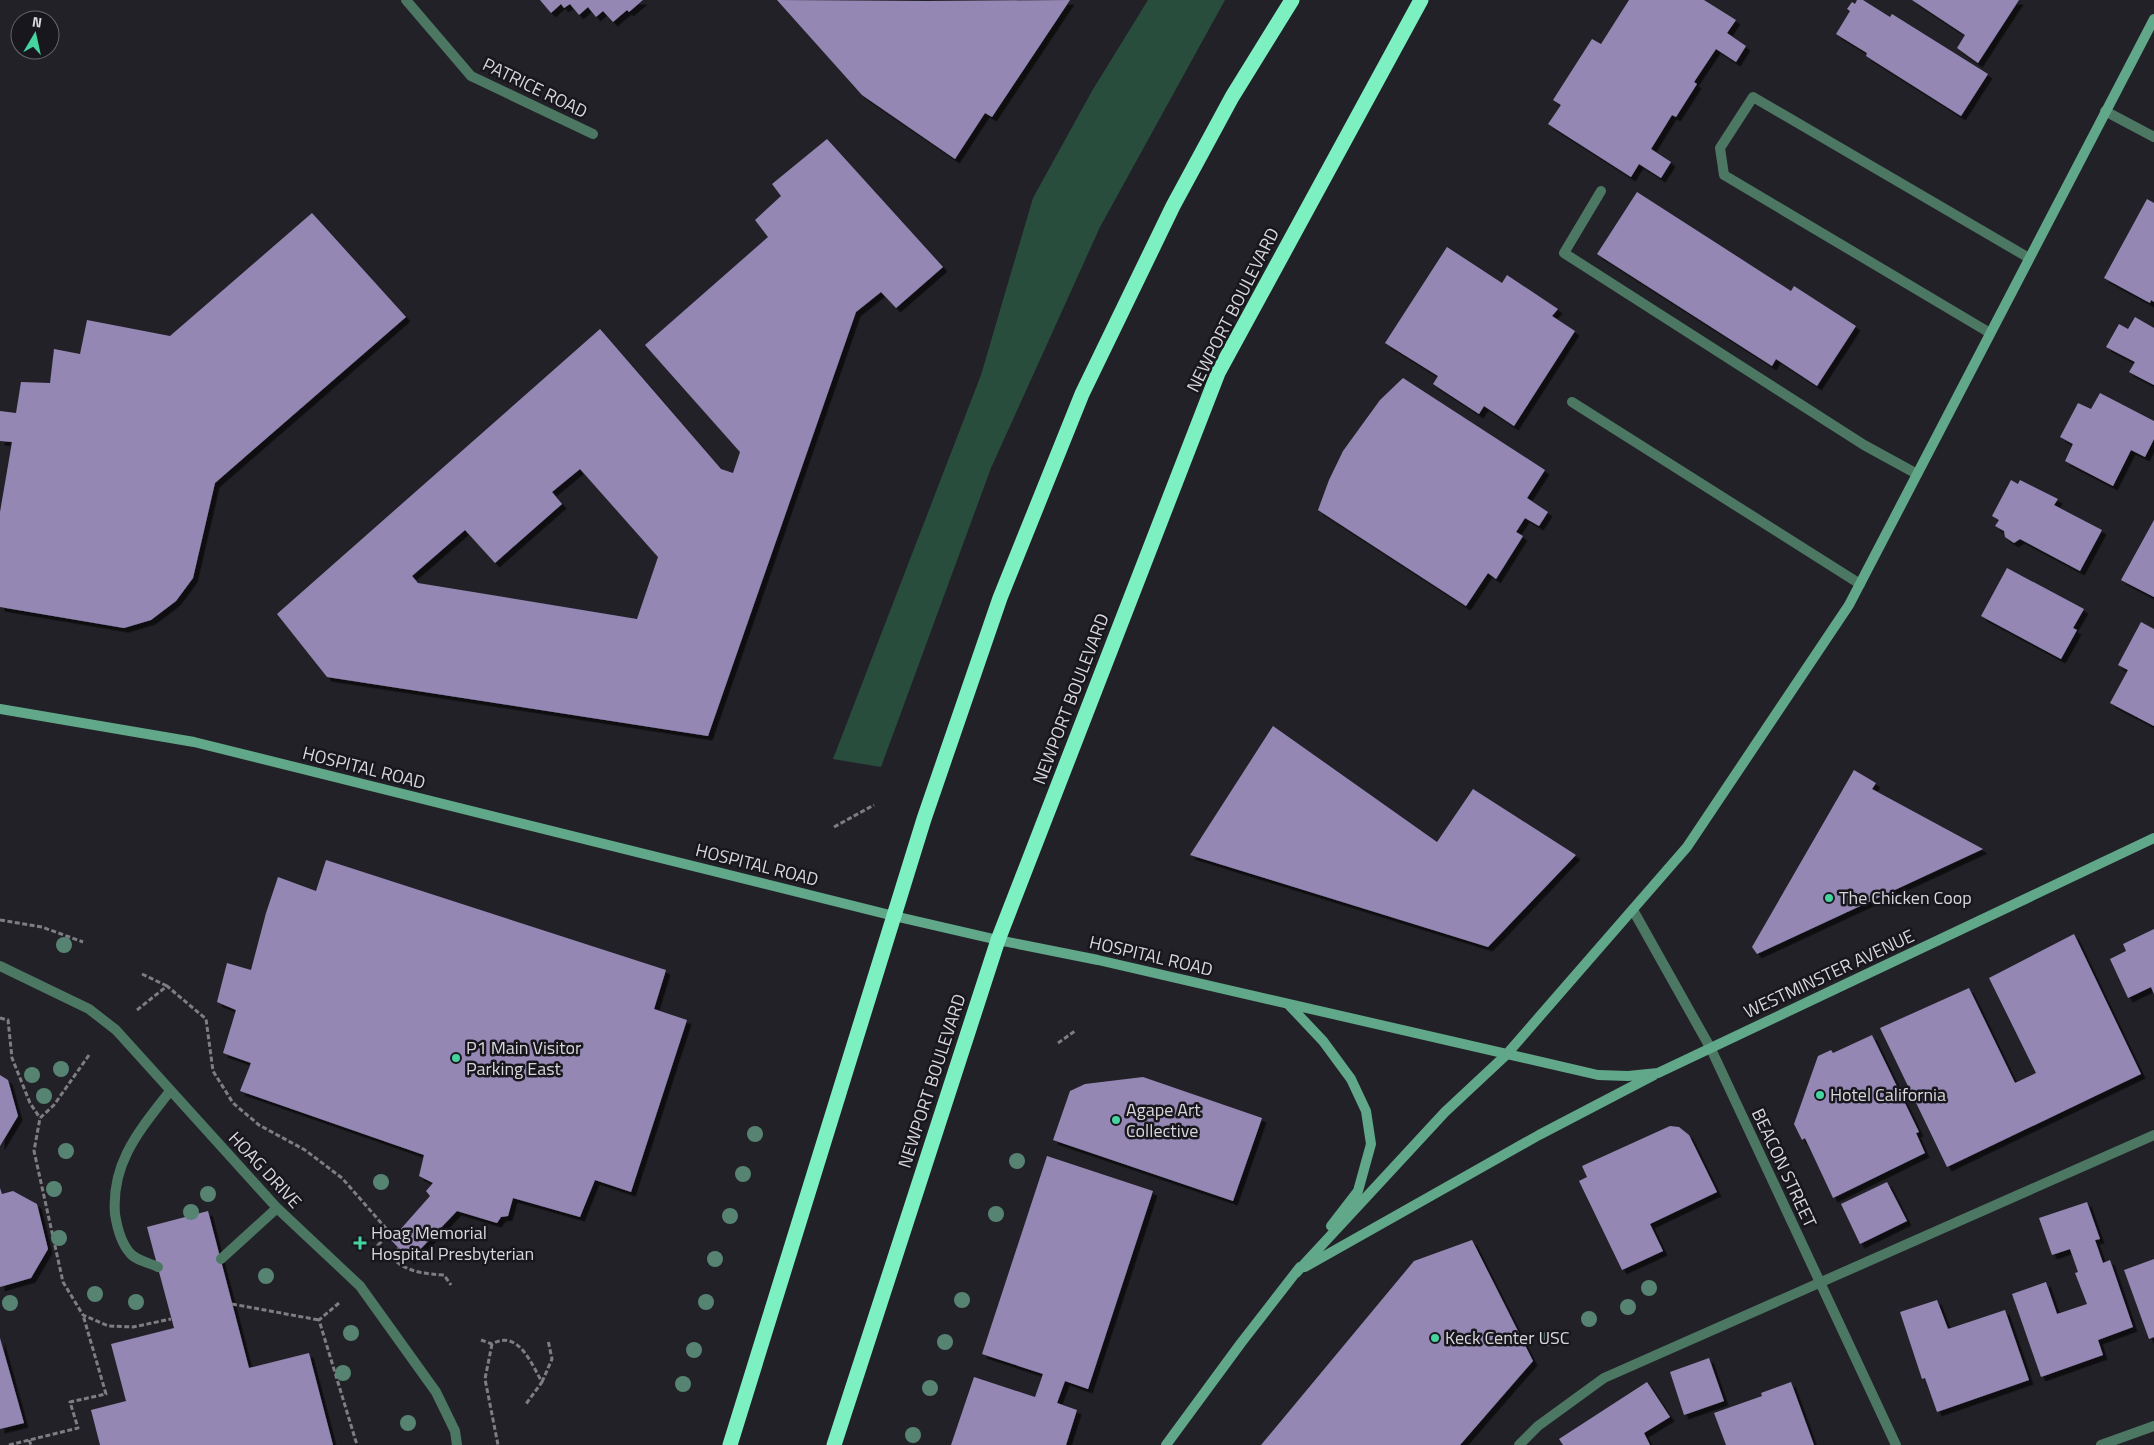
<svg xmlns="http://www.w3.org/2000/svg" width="2154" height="1445" viewBox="0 0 2154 1445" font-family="'Titillium Web',sans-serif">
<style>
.green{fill:#294d3d}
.building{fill:#9487b4;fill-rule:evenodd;filter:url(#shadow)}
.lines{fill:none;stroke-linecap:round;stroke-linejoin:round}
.path{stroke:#7e7d82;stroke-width:3;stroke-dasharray:5 2.5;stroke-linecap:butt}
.lane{stroke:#4c7763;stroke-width:10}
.street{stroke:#4c7763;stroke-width:10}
.secondary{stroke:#60a889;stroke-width:10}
.highway{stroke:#7cf0c0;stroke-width:15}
.tree{fill:#578472}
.poi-dot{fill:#45d49f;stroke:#19171e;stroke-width:2}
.labels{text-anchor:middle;stroke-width:5;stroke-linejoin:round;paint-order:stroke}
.street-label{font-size:18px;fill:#d8d7db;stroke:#19171e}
.poi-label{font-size:18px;fill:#d8d7db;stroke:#19171e;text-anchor:start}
</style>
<defs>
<filter id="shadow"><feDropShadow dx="4.5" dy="4.5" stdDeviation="0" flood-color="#0009"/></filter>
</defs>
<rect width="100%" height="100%" fill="#222127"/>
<path class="green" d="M 1148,0 L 1225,0 L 1100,227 L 991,468 L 881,767 L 833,759 L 981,375 L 1033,198 L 1092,91 Z"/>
<path class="building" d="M 540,0 L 643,0 L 629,12 L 627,10 L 613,22 L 603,11 L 596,17 L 588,7 L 579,15 L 570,4 L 564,8 L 561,4 L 551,13 Z
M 777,0 L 927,1 L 1070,0 L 992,117 L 985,113 L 955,159 L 862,95 Z
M 1629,0 L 1704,0 L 1736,20 L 1727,33 L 1746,46 L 1736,62 L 1716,49 L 1694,82 L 1697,84 L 1676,117 L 1672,115 L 1651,149 L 1671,162 L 1661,178 L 1639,164 L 1631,177 L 1548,124 L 1561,105 L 1553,100 L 1592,39 L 1601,44 Z
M 1857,0 L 1863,0 L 1890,17 L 1892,14 L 1988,74 L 1961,116 L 1866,56 L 1867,53 L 1836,34 L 1850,11 L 1847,9 L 1852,2 L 1855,4 Z
M 1912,0 L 2019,0 L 1978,63 L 1957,48 L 1965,35 Z
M 827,139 L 943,267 L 896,308 L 881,292 L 856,312 L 708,736 L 327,677 L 277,614 L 600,329 L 721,469 L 733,473 L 740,452 L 645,345 L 768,237 L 755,220 L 781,196 L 772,184 ZM 580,469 L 658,557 L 637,619 L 418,583 L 412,576 L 465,530 L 495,563 L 562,504 L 552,492 Z
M 1637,192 L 1791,291 L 1794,286 L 1856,326 L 1817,386 L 1776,359 L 1772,366 L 1597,254 Z
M 2147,199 L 2154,203 L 2154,302 L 2151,300 L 2150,303 L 2104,278 Z
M 312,213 L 406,317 L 215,483 L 193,578 L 176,601 L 151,620 L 124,628 L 0,607 L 0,512 L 12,442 L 0,441 L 0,411 L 16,413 L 21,382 L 50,383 L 54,349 L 80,354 L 87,320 L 170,336 Z
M 1447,247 L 1502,283 L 1507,275 L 1558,309 L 1552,316 L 1575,331 L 1514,426 L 1484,406 L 1479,414 L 1433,384 L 1438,376 L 1385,343 Z
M 2135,317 L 2154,328 L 2154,385 L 2129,372 L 2135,362 L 2106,347 L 2119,324 L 2128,329 Z
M 1403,378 L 1545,470 L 1527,498 L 1548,512 L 1539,526 L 1525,518 L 1516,532 L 1523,536 L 1496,579 L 1488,573 L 1466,606 L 1318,510 L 1329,480 L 1343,451 L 1380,400 Z
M 2100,393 L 2154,421 L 2154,439 L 2145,457 L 2131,450 L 2113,486 L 2065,461 L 2073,444 L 2060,437 L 2078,403 L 2091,409 Z
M 2011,480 L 2018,484 L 2020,480 L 2058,499 L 2054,505 L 2102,530 L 2080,571 L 2020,539 L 2014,543 L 2005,537 L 2004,531 L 1995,526 L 1999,520 L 1992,516 Z
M 2154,520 L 2154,597 L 2121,580 Z
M 2007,568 L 2084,609 L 2073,628 L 2077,630 L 2061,659 L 1981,616 Z
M 2141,622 L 2154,629 L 2154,726 L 2110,703 L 2128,670 L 2118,665 Z
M 1273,726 L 1437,842 L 1473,789 L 1576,855 L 1488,947 L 1190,855 Z
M 1854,770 L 1876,783 L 1872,789 L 1983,849 L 1757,954 L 1752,947 Z
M 326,860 L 666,970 L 654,1009 L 687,1020 L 631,1192 L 595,1180 L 580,1217 L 513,1198 L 508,1216 L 501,1217 L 497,1223 L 457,1211 L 410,1260 L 391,1240 L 430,1196 L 426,1191 L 433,1183 L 419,1176 L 424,1155 L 240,1091 L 251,1063 L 223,1053 L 236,1010 L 217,1002 L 227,963 L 251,970 L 266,913 L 278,877 L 316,891 Z
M 2154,929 L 2154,994 L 2151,987 L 2128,998 L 2110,959 L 2126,951 L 2123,944 Z
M 2074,934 L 2141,1074 L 1947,1167 L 1880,1028 L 1969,988 L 2015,1083 L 2036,1073 L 1989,978 Z
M 1872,1035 L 1919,1132 L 1916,1133 L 1925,1153 L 1833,1198 L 1805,1138 L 1802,1140 L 1794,1124 L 1818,1056 L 1831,1050 L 1833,1053 Z
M 0,1075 L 8,1080 L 18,1116 L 0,1146 Z
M 1143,1077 L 1262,1118 L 1233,1201 L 1053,1140 L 1070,1091 L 1085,1084 Z
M 1670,1126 L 1679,1127 L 1689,1135 L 1717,1192 L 1650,1224 L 1663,1251 L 1622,1270 L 1579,1181 L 1587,1177 L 1582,1166 Z
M 1047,1156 L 1153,1191 L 1088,1389 L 1065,1381 L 1057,1403 L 1077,1410 L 1066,1445 L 951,1445 L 974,1377 L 1035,1397 L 1043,1374 L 982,1354 Z
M 1887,1182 L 1907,1221 L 1860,1244 L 1841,1204 Z
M 0,1188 L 2,1194 L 13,1191 L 37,1204 L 48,1249 L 31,1278 L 0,1287 Z
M 2087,1202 L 2100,1239 L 2095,1240 L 2103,1263 L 2110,1260 L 2133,1327 L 2098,1340 L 2103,1355 L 2041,1377 L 2012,1294 L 2046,1282 L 2057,1314 L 2087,1304 L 2075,1273 L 2078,1272 L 2070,1249 L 2052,1255 L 2039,1218 Z
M 208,1211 L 249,1368 L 309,1353 L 333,1445 L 100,1445 L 91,1410 L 126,1401 L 111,1344 L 174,1328 L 147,1227 Z
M 1472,1240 L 1533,1361 L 1460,1445 L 1261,1445 L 1414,1261 Z
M 2154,1259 L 2154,1337 L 2149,1339 L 2124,1270 Z
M 1937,1300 L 1948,1329 L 2005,1310 L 2029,1380 L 1937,1412 L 1925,1378 L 1922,1379 L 1900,1312 Z
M 0,1338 L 24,1423 L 0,1429 Z
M 1709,1358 L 1724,1401 L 1684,1415 L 1670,1372 Z
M 1647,1382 L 1670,1417 L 1644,1433 L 1650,1445 L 1563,1445 L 1559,1439 Z
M 1791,1382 L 1814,1445 L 1726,1445 L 1714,1413 L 1762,1396 L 1761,1393 Z"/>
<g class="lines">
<path class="path" d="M 834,827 L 874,805
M 0,920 L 42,927 L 83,942
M 142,974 L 167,986
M 137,1010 L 167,986 L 206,1019 L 213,1071 L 233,1103 L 259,1125 L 305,1150 L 342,1178 L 390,1233 L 378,1245 C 402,1269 410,1273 444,1275 L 451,1285
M 0,1018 L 8,1020 L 12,1058 L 30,1103 L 40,1118
M 1058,1043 L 1075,1031
M 89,1055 L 54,1105 L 40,1118 L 34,1151 L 63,1282 L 83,1315 L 108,1326 L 133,1327 L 171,1319
M 391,1257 L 399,1248
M 339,1303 L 319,1320 L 357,1445
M 232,1304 L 319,1320
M 481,1340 L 492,1344 C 518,1329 531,1363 542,1382 L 526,1404
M 492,1344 L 485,1379 L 498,1445
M 542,1382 L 552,1359 L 548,1340
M 29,1440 L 31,1445
M 9,1445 L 78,1428 L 70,1402 L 106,1394 L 83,1315"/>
<path class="lane" d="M 2105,111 L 2154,137
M 1601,191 L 1564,253 L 1864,445 L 1917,474
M 1990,333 L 1724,175 L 1720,148 L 1753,97 L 2029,258
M 1572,402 L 1860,584
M 221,1259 L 277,1208
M 158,1267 C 150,1263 135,1260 130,1253 C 121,1243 117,1227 115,1214 C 111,1162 140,1130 170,1091
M 1519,1445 L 1538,1426 L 1604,1378 L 2154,1135"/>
<path class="street" d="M 406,0 L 471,76 L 593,134
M 1633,910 L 1711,1049 L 1896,1445
M 0,966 L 89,1009 L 116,1030 L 277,1208 L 360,1286 L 436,1392 L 455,1431 L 457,1445
M 2101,1445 L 2154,1426"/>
<path class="secondary" d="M 0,709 L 194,742 L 894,916 L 998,940 L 1098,960 L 1598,1075 L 1628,1076 L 1658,1073 L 2154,838
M 1289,1005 L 1323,1041 L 1351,1079 L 1366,1111 L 1371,1144 L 1358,1191 L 1331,1226
M 1305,1267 L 1539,1135 L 1654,1075
M 1296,1273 L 1445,1112 L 1506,1055 L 1687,847 L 1849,605 L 2154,19
M 1166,1445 L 1241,1343 L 1300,1267"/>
<path class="highway" d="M 730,1445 L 924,819 L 1000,598 L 1082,394 L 1173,206 L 1232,97 L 1292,0
M 834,1445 L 998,940 L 1218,373 L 1421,0"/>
</g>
<g class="tree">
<circle cx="64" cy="945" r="8"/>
<circle cx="61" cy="1069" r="8"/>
<circle cx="32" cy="1075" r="8"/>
<circle cx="44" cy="1096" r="8"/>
<circle cx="755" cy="1134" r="8"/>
<circle cx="66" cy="1151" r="8"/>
<circle cx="1017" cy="1161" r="8"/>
<circle cx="743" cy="1174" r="8"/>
<circle cx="381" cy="1182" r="8"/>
<circle cx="54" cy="1189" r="8"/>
<circle cx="208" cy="1194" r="8"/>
<circle cx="191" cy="1212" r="8"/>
<circle cx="996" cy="1214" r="8"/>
<circle cx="730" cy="1216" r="8"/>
<circle cx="59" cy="1238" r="8"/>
<circle cx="715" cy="1259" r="8"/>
<circle cx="266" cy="1276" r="8"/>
<circle cx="1649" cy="1288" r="8"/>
<circle cx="95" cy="1294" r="8"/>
<circle cx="962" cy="1300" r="8"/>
<circle cx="136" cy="1302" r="8"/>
<circle cx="706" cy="1302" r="8"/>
<circle cx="10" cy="1303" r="8"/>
<circle cx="1628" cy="1307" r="8"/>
<circle cx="1589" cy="1319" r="8"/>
<circle cx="351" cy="1333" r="8"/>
<circle cx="1550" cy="1338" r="8"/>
<circle cx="945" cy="1342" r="8"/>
<circle cx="694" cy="1350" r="8"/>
<circle cx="343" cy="1373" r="8"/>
<circle cx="683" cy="1384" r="8"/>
<circle cx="930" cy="1388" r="8"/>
<circle cx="408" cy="1423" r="8"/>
<circle cx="913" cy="1435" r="8"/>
</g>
<g class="poi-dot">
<circle cx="1829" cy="898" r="5"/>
<circle cx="456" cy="1058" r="5"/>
<circle cx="1820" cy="1095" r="5"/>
<circle cx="1116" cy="1120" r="5"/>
<path d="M357.5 1235.5h5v5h5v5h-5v5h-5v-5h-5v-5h5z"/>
<circle cx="1435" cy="1338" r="5"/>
</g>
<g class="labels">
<g class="street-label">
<text transform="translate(535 88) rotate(26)" y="6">PATRICE ROAD</text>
<text transform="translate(1233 310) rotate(-63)" y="6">NEWPORT BOULEVARD</text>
<text transform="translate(1071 699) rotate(-69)" y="6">NEWPORT BOULEVARD</text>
<text transform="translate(364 768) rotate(14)" y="6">HOSPITAL ROAD</text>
<text transform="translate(757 865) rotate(14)" y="6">HOSPITAL ROAD</text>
<text transform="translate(1151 956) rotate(13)" y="6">HOSPITAL ROAD</text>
<text transform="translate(1829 974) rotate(-25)" y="6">WESTMINSTER AVENUE</text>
<text transform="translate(932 1081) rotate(-72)" y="6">NEWPORT BOULEVARD</text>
<text transform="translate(1784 1168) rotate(65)" y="6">BEACON STREET</text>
<text transform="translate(265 1170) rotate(47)" y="6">HOAG DRIVE</text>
</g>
<g class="poi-label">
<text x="1839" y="904">The Chicken Coop</text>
<text x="466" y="1054">P1 Main Visitor<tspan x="466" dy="21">Parking East</tspan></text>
<text x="1830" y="1101">Hotel California</text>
<text x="1126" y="1116">Agape Art<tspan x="1126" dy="21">Collective</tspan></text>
<text x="371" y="1239">Hoag Memorial<tspan x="371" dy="21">Hospital Presbyterian</tspan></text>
<text x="1445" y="1344">Keck Center USC</text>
</g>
</g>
<g transform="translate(35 35) rotate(9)"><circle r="24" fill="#19171e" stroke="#65646a"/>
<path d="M0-4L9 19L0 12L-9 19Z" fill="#45d49f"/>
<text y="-8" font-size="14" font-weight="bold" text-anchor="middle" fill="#d8d7db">N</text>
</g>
</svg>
